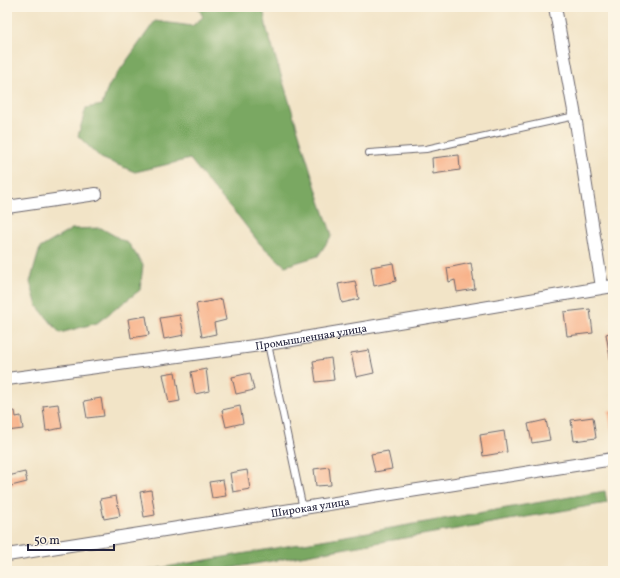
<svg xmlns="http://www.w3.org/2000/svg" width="620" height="578" viewBox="0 0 620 578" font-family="Vollkorn,serif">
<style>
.forest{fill:#7aa862;stroke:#4e654e}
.building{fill:#f8b087}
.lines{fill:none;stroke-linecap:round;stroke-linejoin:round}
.lane-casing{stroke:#6b666c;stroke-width:8}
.street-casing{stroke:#6b666c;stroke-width:14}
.lane{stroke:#fff;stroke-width:6}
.street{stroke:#fff;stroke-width:12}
.labels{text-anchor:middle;stroke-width:3;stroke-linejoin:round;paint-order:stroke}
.street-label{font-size:11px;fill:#22223b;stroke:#fcf5e5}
</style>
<rect width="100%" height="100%" fill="#fcf5e5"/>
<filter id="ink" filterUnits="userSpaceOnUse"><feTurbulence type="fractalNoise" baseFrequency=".025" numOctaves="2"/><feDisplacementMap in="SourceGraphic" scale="8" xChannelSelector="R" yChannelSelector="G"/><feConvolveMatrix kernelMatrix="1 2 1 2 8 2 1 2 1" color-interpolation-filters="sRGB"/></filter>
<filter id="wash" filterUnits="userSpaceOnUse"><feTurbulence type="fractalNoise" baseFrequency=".012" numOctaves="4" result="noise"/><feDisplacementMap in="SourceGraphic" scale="16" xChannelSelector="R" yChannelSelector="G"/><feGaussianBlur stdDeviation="0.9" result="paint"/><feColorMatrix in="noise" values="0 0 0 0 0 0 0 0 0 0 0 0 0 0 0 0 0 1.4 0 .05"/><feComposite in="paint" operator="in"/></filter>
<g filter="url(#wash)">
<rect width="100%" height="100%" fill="#f2e4c7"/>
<path class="forest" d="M 198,7 L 263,7 L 267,30 L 320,201 L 332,235 L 318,256 L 285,266 L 260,244 L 239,217 L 212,187 L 190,159 L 135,172 L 101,158 L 78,136 L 86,108 L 102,105 L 108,87 L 155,21 L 192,26 L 203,17 Z
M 101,228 L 129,244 L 143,265 L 140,290 L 97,323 L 60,333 L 37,306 L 30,282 L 40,248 L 72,229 Z
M 605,491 L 607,503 L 214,571 L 143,571 Z"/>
<g id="blocks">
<path class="building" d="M 459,155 L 460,170 L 433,174 L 432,158 Z
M 393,263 L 396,281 L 374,286 L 371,267 Z
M 471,263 L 475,289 L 457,292 L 455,280 L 449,282 L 447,268 Z
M 355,281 L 359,299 L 342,303 L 338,284 Z
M 222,299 L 226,320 L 214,323 L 216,334 L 202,337 L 196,304 Z
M 590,309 L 593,333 L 567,336 L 564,312 Z
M 180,315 L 184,335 L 164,339 L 160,318 Z
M 146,316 L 149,335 L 131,338 L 128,319 Z
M 613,332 L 613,363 L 611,363 L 606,334 Z
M 369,350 L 374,373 L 356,377 L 351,353 Z
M 331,358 L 334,380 L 316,382 L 313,361 Z
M 206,369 L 209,391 L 195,394 L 191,372 Z
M 175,372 L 180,401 L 169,403 L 163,374 Z
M 250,373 L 254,390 L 236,394 L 232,377 Z
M 101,398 L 104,416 L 87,418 L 84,401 Z
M 58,404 L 62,428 L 46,431 L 43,406 Z
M 240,406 L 243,423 L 226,427 L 222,410 Z
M 613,410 L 613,434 L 612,434 L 608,411 Z
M 15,411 L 16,417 L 21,416 L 23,429 L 7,431 L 7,412 Z
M 593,417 L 596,438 L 574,441 L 571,420 Z
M 546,420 L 550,440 L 532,443 L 528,424 Z
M 504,431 L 507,452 L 483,456 L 480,435 Z
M 388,451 L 392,469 L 375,472 L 371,454 Z
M 329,467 L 331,485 L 316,486 L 314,469 Z
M 247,470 L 250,489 L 233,492 L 230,473 Z
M 25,472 L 27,482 L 11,486 L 8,476 Z
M 223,480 L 226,496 L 212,498 L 209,482 Z
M 151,490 L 155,515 L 144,517 L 140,492 Z
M 116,496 L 120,516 L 104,519 L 100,499 Z"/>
</g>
</g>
<g filter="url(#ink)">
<use href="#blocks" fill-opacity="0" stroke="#6b666c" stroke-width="1"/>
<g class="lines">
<defs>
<path id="lane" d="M 369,153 L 426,149 L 575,116
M 268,344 L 303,509"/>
<g id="street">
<path d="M 555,7 L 575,116 L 602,287"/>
<path d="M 7,207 L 96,194"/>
<path id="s1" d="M 7,379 L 268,344 L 613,286"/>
<path id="s2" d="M 7,555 L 613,459"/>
</g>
</defs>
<use href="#lane" class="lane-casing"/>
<use href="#street" class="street-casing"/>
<use href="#lane" class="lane"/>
<use href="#street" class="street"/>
</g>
</g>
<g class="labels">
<g class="street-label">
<text dy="4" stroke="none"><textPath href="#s1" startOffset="307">Промышленная улица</textPath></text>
<text dy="4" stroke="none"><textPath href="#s2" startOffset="307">Широкая улица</textPath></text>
</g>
</g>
<rect width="620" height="578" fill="none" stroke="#fcf5e5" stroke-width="24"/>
<path d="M28 544v6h86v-6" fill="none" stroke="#22223b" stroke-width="2"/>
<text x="34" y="544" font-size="12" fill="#22223b" stroke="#fcf5e5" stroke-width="3" paint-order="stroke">50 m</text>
</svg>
